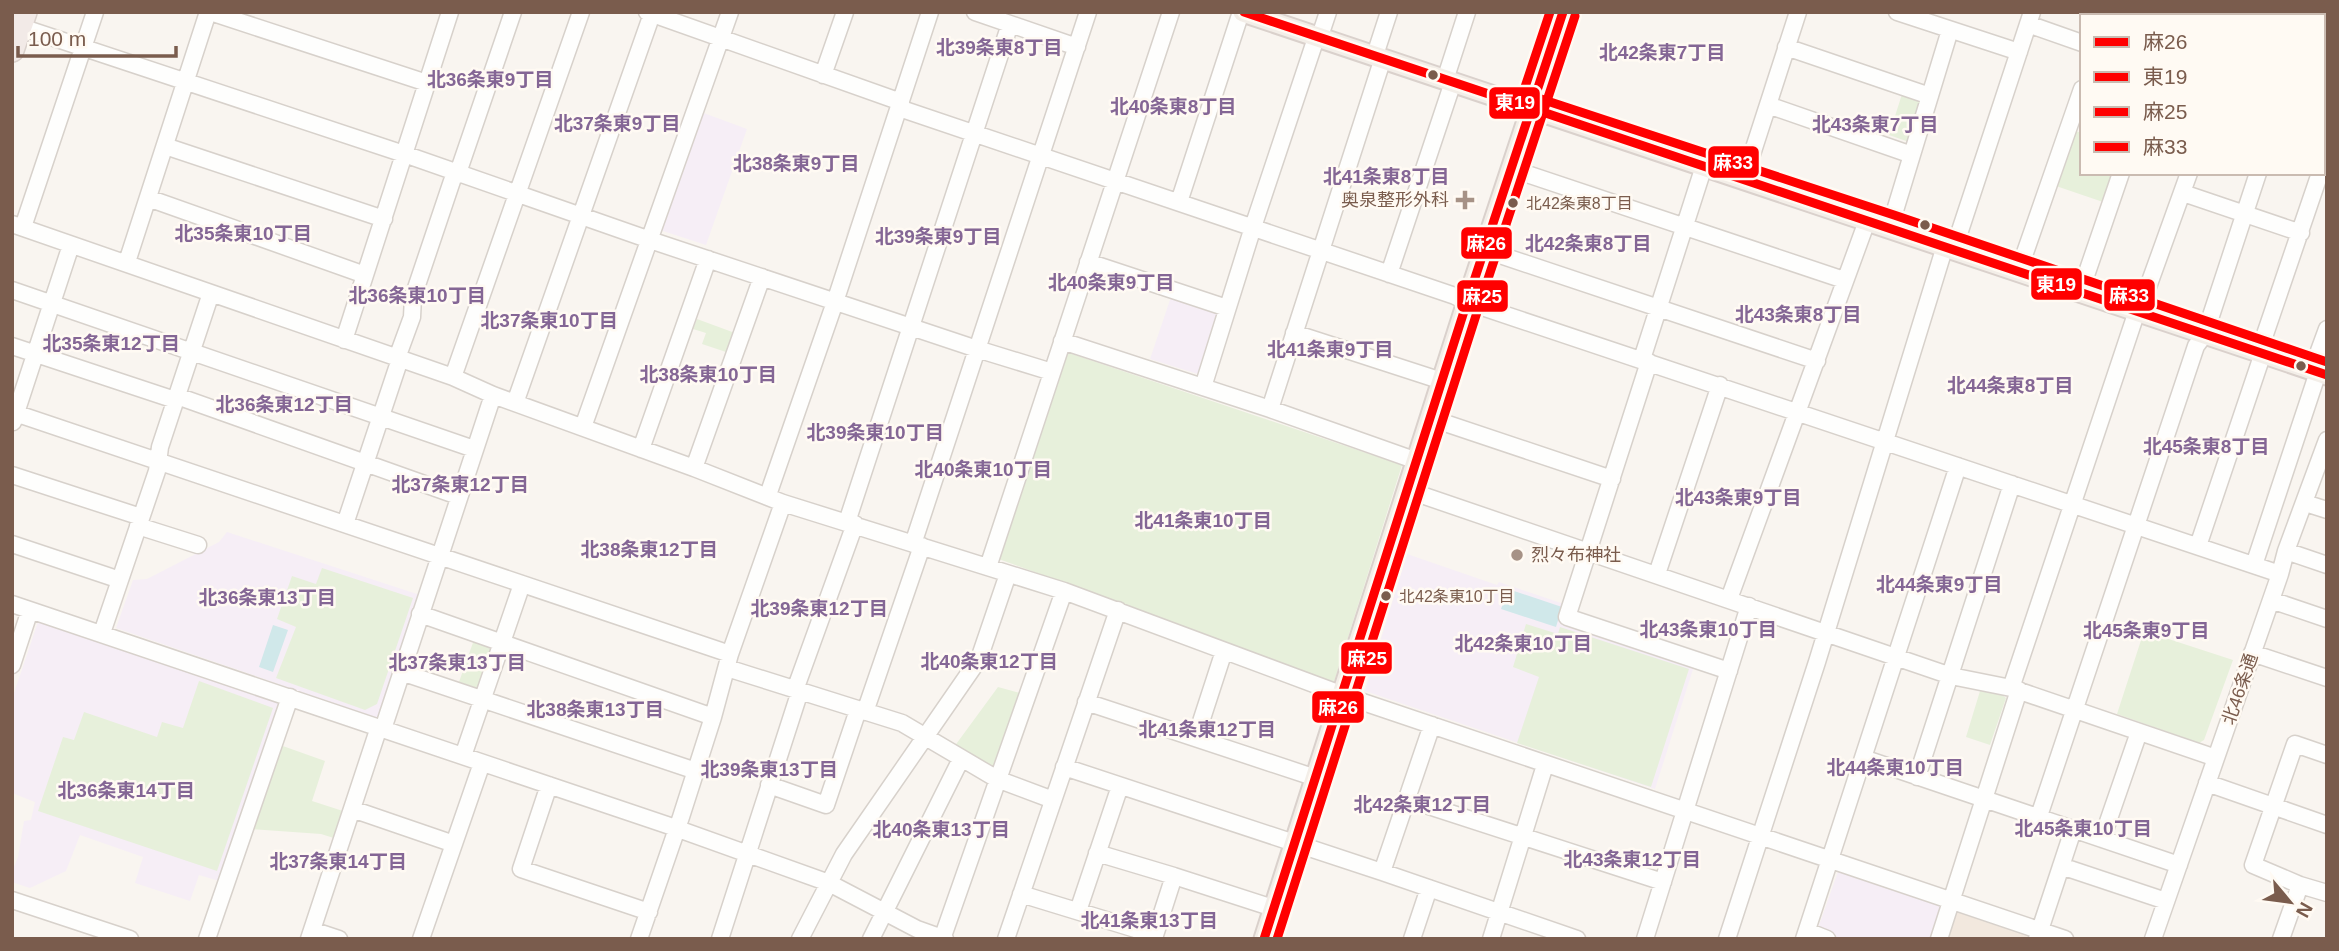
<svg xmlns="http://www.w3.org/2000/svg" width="2339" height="951" viewBox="0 0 2339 951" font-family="Arial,'Noto Sans JP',sans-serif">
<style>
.residential{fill:#f2e8de}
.education{fill:#f6eef6}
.green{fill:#e7f0db}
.water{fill:#d0e8ea}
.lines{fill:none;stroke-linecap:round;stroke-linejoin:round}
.minor-casing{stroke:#d7d1cb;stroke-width:19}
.major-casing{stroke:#dad1cc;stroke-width:23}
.highway-casing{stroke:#dad1cc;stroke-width:26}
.minor{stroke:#fefefd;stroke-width:16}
.major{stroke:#f3eee8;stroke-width:19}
.highway{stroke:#f2eae7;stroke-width:23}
.bus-1-casing{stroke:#fffaf3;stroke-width:14}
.bus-2-casing{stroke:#fffaf3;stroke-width:14}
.bus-3-casing{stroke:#fffaf3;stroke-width:14}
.bus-4-casing{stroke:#fffaf3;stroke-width:14}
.bus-1{stroke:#f00;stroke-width:9}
.bus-2{stroke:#f00;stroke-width:9}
.bus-3{stroke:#f00;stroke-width:9}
.bus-4{stroke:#f00;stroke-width:9}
.bus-dot{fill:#7a5c4d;stroke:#fffaf3;stroke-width:2.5}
.poi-dot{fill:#a69286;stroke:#fffaf3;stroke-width:2.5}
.labels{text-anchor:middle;stroke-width:5;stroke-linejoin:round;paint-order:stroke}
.bus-label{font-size:16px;fill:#7a5c4d;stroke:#fffaf3;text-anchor:start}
.poi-label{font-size:18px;fill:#7a5c4d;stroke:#fffaf3;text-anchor:end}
.street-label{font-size:18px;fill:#7a5c4d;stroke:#fffaf3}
.neighbourhood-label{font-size:19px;font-weight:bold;fill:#846695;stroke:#fffaf3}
.line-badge{stroke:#fffaf3;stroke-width:2.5}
.badge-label{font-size:19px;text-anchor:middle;font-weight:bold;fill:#fff}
</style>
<rect width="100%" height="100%" fill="#f9f5f0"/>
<path class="residential" d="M 1957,910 L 2031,935 L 2030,939 L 1947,939 Z"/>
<path class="education" d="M 701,112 L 747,129 L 706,245 L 660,230 Z
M 1172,294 L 1219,310 L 1198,374 L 1150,359 Z
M 227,532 L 420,595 L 378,718 L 116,628 L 133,580 L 147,579 L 219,542 Z
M 1407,554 L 1497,585 L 1499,582 L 1567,605 L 1562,621 L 1694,666 L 1655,789 L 1365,691 Z
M 39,619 L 282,701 L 219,881 L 199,875 L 190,901 L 135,883 L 143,857 L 80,835 L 66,871 L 30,888 L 12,882 L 12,872 L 18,857 L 24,821 L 31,820 L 35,802 L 12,793 L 12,699 Z
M 1839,869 L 1944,905 L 1932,939 L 1839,939 L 1817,931 Z"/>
<path class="green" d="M 1903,91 L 1923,99 L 1909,142 L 1889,135 Z
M 2075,131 L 2082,133 L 2082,173 L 2113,173 L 2103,202 L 2056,186 Z
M 697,319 L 735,333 L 729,353 L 702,344 L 706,333 L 693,329 Z
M 1063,351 L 1402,465 L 1334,682 L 996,558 Z
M 322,568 L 413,598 L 377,704 L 365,710 L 276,678 L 296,627 L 277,619 L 292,576 L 316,584 Z
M 1526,624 L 1558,634 L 1560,627 L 1689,669 L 1651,787 L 1517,743 L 1539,677 L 1513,667 Z
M 2144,631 L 2233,660 L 2204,740 L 2199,743 L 2117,714 Z
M 475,637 L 496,645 L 481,689 L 459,682 Z
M 199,681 L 273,708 L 217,871 L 38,811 L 63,737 L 74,740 L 84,712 L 157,737 L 162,722 L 183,728 Z
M 998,687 L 1020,693 L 994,767 L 990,768 L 954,747 Z
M 1980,691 L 2002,695 L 2006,698 L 1990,745 L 1966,737 Z
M 280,745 L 325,761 L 312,801 L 346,812 L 337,839 L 321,834 L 251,829 Z"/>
<path class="water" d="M 1508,589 L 1562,607 L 1556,627 L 1501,609 Z
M 273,625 L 288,630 L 273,672 L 259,667 Z"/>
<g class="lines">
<defs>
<path id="minor" d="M 210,12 L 427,83
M 647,12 L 901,102
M 975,12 L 1077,47
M 1897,12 L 2019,52
M 2103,16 L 2104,12
M 2192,16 L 2193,12
M 2243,16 L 2244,12
M 2303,16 L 2305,12
M 12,24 L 404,154 L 650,240 L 977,349 L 1052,372
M 2028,24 L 2082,43
M 1320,36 L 1328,12
M 1786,47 L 1930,96
M 1375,55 L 1389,12
M 2323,60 L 2327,61
M 823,75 L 845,12
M 1445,80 L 1467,12
M 1768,105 L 1912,155
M 899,108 L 1455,296 L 1467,302 L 2280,574
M 2323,129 L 2327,130
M 165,146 L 384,219
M 2323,163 L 2327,152
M 1512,169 L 1844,280
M 461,174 L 460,167 L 513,12
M 1744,179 L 1798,12
M 2183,193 L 2301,233
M 148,198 L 365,275
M 1179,202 L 1241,12
M 12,224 L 453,377 L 493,395 L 694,468 L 783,503 L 1064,591 L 1354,699 L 2065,939
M 23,227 L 95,12
M 1890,227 L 1950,30
M 1954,249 L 2032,12
M 1485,250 L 1817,361
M 127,262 L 208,12
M 1088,262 L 1227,308
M 2019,270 L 2082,89
M 1389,274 L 1453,82
M 12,290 L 474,449
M 2080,293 L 2121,173
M 2139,312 L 2189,173
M 1294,333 L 1442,381
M 344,340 L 450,12
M 1062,341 L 1270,409 L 1417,461
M 12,346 L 175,400
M 2259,352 L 2320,173
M 397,358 L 412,317 L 413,297 L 455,172
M 1642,359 L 1704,166
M 1649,362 L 1567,617 L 1729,671
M 2312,370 L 2327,329
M 453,377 L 581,12
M 1203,387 L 1253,227 L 1317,35
M 177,396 L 458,496
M 515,403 L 652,14
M 1270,409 L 1383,58
M 12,412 L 730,654
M 1430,418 L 1612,479
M 13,422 L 71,245
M 583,427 L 730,12
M 641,449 L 708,259
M 694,468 L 762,277
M 12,475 L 141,517
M 1407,490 L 1951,676 L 2011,688 L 2216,758
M 768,495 L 835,302 L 930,12
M 2305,503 L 2327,510
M 847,522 L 1010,24
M 345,524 L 400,359
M 138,526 L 198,545
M 12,544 L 120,580
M 913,544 L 1088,12
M 2198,546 L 2263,353
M 2286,551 L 2327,565
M 2254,565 L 2318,372
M 988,567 L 1171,12
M 1657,574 L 1720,385
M 1729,599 L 1867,221
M 2271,600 L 2327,619
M 12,604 L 667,825 L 829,883 L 917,929 L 945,939
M 420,614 L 713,717
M 102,633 L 157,471 L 160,447 L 211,293
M 2252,653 L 2327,678
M 12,665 L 30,610
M 727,668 L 902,723 L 997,779 L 1053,800
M 401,672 L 696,771
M 2011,688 L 2137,311
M 795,690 L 855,524
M 1086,702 L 1316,778
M 865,712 L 922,546
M 383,729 L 493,395
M 1196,737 L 1224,651
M 2327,755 L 2295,744 L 2253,865 L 2300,885 L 2327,893
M 463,756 L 522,584
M 1863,758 L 2179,865
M 1064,767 L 1382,872 L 1577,939
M 1917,777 L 2012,484
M 2207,783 L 2327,825
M 549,785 L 521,869 L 649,912
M 769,785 L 826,805 L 858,710
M 1407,799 L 1663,882
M 352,809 L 454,844
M 2038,819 L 2196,346 L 2205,334 L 2258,173
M 2102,839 L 2139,732
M 2061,866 L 2166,901
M 1382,872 L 1432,725
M 1174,876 L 1273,908
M 1021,894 L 1155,935 L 1174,876 L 1097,853
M 12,900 L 130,939
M 1078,911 L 1120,786
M 312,930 L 339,939
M 1807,931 L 1827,939
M 207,939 L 290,697
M 309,939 L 379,727
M 421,939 L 482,763
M 639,939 L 681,817 L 713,717 L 730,654 L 783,503
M 720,939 L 800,691
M 800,939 L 844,854 L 979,659 L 1008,574
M 871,939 L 961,759
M 942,939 L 1064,591
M 1006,939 L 1118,610
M 1412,939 L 1429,888
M 1491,939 L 1545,765
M 1645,939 L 1749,606
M 1727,939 L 1817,662 L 1945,246
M 1804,939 L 1958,466
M 1939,939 L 2019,690
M 2037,939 L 2073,830
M 2153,939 L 2280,574 L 2286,551 L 2327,440
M 2281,939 L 2300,885"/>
<path id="major" d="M 1243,12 L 2327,375
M 1264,939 L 1467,302 L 1563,12"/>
<path id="highway" d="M 12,50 L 25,12"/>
</defs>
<use href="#minor" class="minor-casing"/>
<use href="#major" class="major-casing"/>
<use href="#highway" class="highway-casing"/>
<use href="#minor" class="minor"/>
<use href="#major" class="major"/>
<use href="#highway" class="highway"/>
<defs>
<path id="bus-1" d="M 1264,939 L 1467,302 L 1563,12"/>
<path id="bus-2" d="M 1244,12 L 2327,375"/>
<path id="bus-3" d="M 1277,939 L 1479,306 L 1575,16"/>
<path id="bus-4" d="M 1535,97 L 1894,215 L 2327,362
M 1519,105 L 1550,12"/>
</defs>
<use href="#bus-1" class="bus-1-casing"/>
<use href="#bus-2" class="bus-2-casing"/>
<use href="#bus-3" class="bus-3-casing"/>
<use href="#bus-4" class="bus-4-casing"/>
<use href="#bus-1" class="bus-1"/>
<use href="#bus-2" class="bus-2"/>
<use href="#bus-3" class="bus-3"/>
<use href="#bus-4" class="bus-4"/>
</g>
<g class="bus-dot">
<circle cx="1433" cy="75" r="6"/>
<circle cx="1513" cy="203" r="6"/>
<circle cx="1925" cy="225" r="6"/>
<circle cx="2301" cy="366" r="6"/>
<circle cx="1386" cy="596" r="6"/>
</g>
<g class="poi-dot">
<path d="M1461.5 189.5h7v7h7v7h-7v7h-7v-7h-7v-7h7z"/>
<circle cx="1517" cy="555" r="7"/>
</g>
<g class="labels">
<g class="bus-label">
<text x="1526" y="209">北42条東8丁目</text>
<text x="1399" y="602">北42条東10丁目</text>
</g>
<g class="poi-label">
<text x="1449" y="206">奥泉整形外科</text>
<text x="1531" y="561" text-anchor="start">烈々布神社</text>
</g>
<g class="street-label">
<text transform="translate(2240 689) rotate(-71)" y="6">北46条通</text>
</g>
<g class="neighbourhood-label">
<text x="999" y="54">北39条東8丁目</text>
<text x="1662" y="59">北42条東7丁目</text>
<text x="490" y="86">北36条東9丁目</text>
<text x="1173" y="113">北40条東8丁目</text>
<text x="617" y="130">北37条東9丁目</text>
<text x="1875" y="131">北43条東7丁目</text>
<text x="796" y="170">北38条東9丁目</text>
<text x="1386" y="183">北41条東8丁目</text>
<text x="243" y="240">北35条東10丁目</text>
<text x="938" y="243">北39条東9丁目</text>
<text x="1588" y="250">北42条東8丁目</text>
<text x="1111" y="289">北40条東9丁目</text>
<text x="417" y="302">北36条東10丁目</text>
<text x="1798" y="321">北43条東8丁目</text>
<text x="549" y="327">北37条東10丁目</text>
<text x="111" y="350">北35条東12丁目</text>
<text x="1330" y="356">北41条東9丁目</text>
<text x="708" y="381">北38条東10丁目</text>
<text x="2010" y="392">北44条東8丁目</text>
<text x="284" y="411">北36条東12丁目</text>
<text x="875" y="439">北39条東10丁目</text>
<text x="2206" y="453">北45条東8丁目</text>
<text x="983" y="476">北40条東10丁目</text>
<text x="460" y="491">北37条東12丁目</text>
<text x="1738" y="504">北43条東9丁目</text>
<text x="1203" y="527">北41条東10丁目</text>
<text x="649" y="556">北38条東12丁目</text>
<text x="1939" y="591">北44条東9丁目</text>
<text x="267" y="604">北36条東13丁目</text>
<text x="819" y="615">北39条東12丁目</text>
<text x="1708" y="636">北43条東10丁目</text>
<text x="2146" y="637">北45条東9丁目</text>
<text x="1523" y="650">北42条東10丁目</text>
<text x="989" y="668">北40条東12丁目</text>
<text x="457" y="669">北37条東13丁目</text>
<text x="595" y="716">北38条東13丁目</text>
<text x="1207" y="736">北41条東12丁目</text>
<text x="1895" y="774">北44条東10丁目</text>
<text x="769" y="776">北39条東13丁目</text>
<text x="126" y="797">北36条東14丁目</text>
<text x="1422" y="811">北42条東12丁目</text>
<text x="2083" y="835">北45条東10丁目</text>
<text x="941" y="836">北40条東13丁目</text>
<text x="1632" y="866">北43条東12丁目</text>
<text x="338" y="868">北37条東14丁目</text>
<text x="1149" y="927">北41条東13丁目</text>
</g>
</g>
<g class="line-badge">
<rect x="1488" y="86" width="53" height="34" rx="7" fill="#f00"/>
<rect x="1707" y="145" width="53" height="34" rx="7" fill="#f00"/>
<rect x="1460" y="226" width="53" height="34" rx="7" fill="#f00"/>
<rect x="2030" y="267" width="53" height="34" rx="7" fill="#f00"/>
<rect x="2103" y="278" width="53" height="34" rx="7" fill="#f00"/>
<rect x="1456" y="279" width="53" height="34" rx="7" fill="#f00"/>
<rect x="1340" y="641" width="53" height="34" rx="7" fill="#f00"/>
<rect x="1311" y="690" width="54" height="34" rx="7" fill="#f00"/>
</g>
<g class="badge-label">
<text x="1515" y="109">東19</text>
<text x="1733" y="169">麻33</text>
<text x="1486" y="250">麻26</text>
<text x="2056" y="291">東19</text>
<text x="2129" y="302">麻33</text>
<text x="1482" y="303">麻25</text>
<text x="1367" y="665">麻25</text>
<text x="1338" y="714">麻26</text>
</g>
<rect width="2339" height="951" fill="none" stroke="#7a5c4d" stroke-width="28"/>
<rect x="2080" y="14" width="245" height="161" fill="#fffaf3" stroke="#cabbb1" stroke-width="2"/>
<rect x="2094" y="37" width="35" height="10" fill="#ff0000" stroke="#cabbb1" stroke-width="2"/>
<text x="2143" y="49" font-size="21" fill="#7a5c4d">麻26</text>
<rect x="2094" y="72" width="35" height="10" fill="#ff0000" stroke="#cabbb1" stroke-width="2"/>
<text x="2143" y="84" font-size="21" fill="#7a5c4d">東19</text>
<rect x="2094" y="107" width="35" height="10" fill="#ff0000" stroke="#cabbb1" stroke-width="2"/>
<text x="2143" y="119" font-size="21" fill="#7a5c4d">麻25</text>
<rect x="2094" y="142" width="35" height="10" fill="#ff0000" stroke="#cabbb1" stroke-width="2"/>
<text x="2143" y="154" font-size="21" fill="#7a5c4d">麻33</text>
<g transform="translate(2290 902) rotate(119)" stroke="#fffaf3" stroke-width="5" paint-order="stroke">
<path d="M0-5L12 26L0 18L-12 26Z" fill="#7a5c4d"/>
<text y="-10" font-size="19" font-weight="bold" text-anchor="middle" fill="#7a5c4d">N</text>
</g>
<path d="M18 46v10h158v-10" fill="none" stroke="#7a5c4d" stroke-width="3.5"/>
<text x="28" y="46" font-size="21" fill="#7a5c4d" stroke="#fffaf3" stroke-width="5" paint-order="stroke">100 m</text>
</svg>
